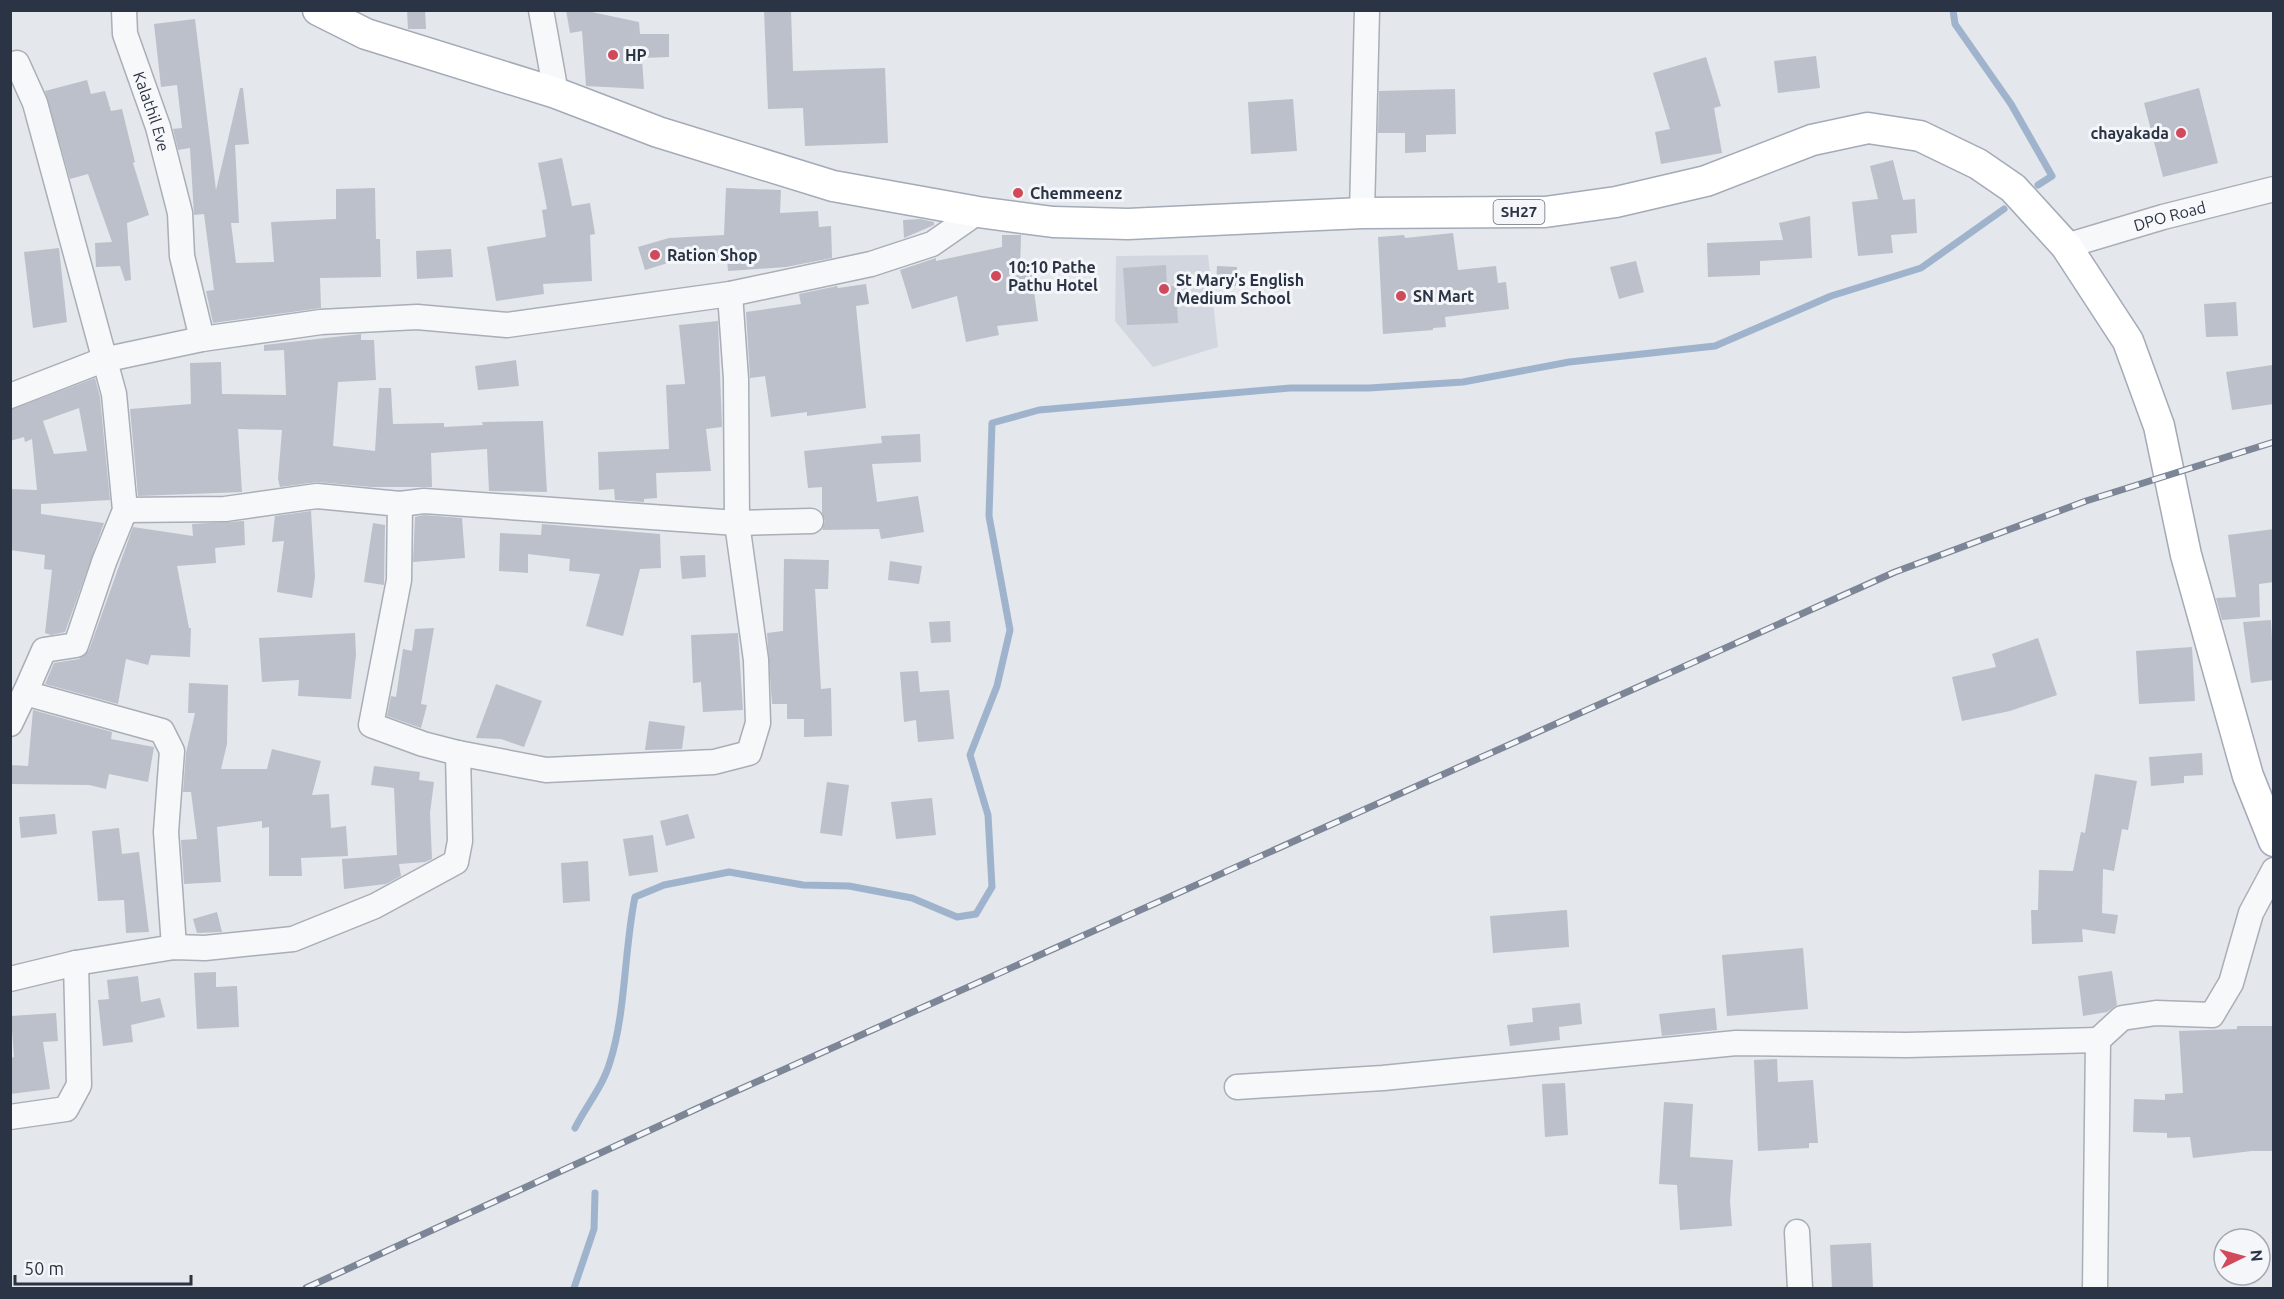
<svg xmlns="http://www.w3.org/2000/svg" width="2284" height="1299" viewBox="0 0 2284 1299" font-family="Ubuntu,sans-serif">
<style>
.built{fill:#d2d6de}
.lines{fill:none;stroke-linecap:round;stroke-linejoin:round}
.stream{stroke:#9fb4cc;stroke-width:7}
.building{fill:#bbc0ca;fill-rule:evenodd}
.minor-casing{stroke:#a9aeb7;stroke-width:27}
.major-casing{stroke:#a3abb8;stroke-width:33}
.minor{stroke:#f7f8fa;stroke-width:24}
.major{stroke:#fff;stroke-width:30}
.rail-casing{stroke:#7d8696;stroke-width:7}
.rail{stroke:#f4f6f9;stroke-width:4.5;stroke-dasharray:14;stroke-linecap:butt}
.poi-dot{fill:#d1495b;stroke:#f4f6f9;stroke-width:2}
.labels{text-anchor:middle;stroke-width:6;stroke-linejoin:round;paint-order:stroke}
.shield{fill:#f4f6f9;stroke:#676e7b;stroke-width:1.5}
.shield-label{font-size:15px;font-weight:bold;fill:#2b3445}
.poi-label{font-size:16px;font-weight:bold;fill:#2b3445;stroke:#f4f6f9;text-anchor:start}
.street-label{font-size:16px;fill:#2b3445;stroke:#f4f6f9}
</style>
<rect width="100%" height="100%" fill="#e4e7ec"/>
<path class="built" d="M 1208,255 L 1218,347 L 1153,367 L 1115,321 L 1116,256 Z"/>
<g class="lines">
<path class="stream" d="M 1953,10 L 1955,24 L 2011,104 L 2052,176 L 2038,185
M 575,1128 C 586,1106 603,1086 610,1062 C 626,1012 624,950 635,897 L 664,885 L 729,872 L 803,885 L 849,886 L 912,898 L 957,917 L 976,914 L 992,887 L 988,815 L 970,755 L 997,686 L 1010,630 L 989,516 L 992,423 L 1039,410 L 1290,388 L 1369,388 L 1463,382 L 1569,362 L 1715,346 L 1831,296 L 1921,268 L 2004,209
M 574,1288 L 594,1229 L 595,1193"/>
</g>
<path class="building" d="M 407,10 L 425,10 L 426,29 L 408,29 Z
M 566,10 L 582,10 L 639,22 L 640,34 L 669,34 L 669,57 L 642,58 L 644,89 L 586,86 L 582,31 L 570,33 Z
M 764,10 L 791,10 L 793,71 L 885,68 L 888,143 L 805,146 L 803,108 L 768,109 Z
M 195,19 L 216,190 L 240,88 L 243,88 L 249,144 L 235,145 L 239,223 L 231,223 L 236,263 L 274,262 L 271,222 L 336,219 L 336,189 L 375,188 L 376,239 L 380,239 L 381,277 L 320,278 L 321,308 L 213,323 L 206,291 L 214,290 L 204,214 L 194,215 L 190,148 L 178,150 L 173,129 L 182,128 L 177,85 L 161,87 L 154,24 Z
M 1816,56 L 1820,88 L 1778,93 L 1774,61 Z
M 1706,57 L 1721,106 L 1714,108 L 1722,153 L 1661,164 L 1655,132 L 1670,129 L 1653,73 Z
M 87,80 L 91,94 L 105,91 L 111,111 L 122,109 L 135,162 L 133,163 L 149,215 L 127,223 L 131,280 L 125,281 L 120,266 L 96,267 L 95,243 L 112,242 L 88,174 L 70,179 L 45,91 Z
M 2199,88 L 2218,163 L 2163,177 L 2144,103 Z
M 1455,89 L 1456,134 L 1426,135 L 1426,152 L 1405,153 L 1405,133 L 1378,133 L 1379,91 Z
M 1293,99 L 1297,151 L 1251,154 L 1248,102 Z
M 562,158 L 572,206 L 590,203 L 595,234 L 590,235 L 592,281 L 543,284 L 544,294 L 496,301 L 487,247 L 546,237 L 542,210 L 547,209 L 538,163 Z
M 1893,160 L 1903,200 L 1915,199 L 1917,233 L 1891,235 L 1893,253 L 1858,256 L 1852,202 L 1878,199 L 1870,166 Z
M 726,188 L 781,190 L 780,213 L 818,211 L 819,227 L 831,226 L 832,258 L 786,267 L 728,271 L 727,257 L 684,258 L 645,270 L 638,247 L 669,238 L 724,235 Z
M 1810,216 L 1812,258 L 1760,261 L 1760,275 L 1708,277 L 1707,243 L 1783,240 L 1779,223 Z
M 920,219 L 934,222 L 934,225 L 904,238 L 903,220 Z
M 1453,233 L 1458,270 L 1496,266 L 1498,283 L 1506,282 L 1509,309 L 1445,317 L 1446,327 L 1433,328 L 1433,330 L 1383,334 L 1378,237 L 1404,235 L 1405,238 Z
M 1002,235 L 1021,235 L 1020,270 L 1031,269 L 1038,321 L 997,326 L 999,335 L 966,342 L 957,296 L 912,309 L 900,270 L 936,258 L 936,261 L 1002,247 Z
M 59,248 L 67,322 L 33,328 L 24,252 Z
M 451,249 L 453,277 L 417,279 L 416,251 Z
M 1636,261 L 1644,292 L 1619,299 L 1610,267 Z
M 1166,265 L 1167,286 L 1176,286 L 1178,323 L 1127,325 L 1123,268 Z
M 1217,266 L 1237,267 L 1237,286 L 1216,285 Z
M 866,284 L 869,304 L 856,306 L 866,408 L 807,416 L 807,412 L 771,417 L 765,376 L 750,378 L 746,312 L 801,304 L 799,294 L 837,286 L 838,288 Z
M 2236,302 L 2238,336 L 2206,337 L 2204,304 Z
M 718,321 L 722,427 L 706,429 L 711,471 L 656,473 L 657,498 L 644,499 L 644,502 L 615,500 L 614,489 L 599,490 L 598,452 L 669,449 L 666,385 L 685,384 L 679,325 Z
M 361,334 L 361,340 L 374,340 L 376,380 L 338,382 L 333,446 L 375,451 L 379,388 L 391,388 L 393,424 L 444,423 L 444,427 L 483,425 L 482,422 L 543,421 L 547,492 L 489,491 L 487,449 L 431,453 L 432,487 L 371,487 L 318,482 L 280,487 L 278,479 L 282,430 L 238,429 L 242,492 L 138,496 L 130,409 L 191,404 L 190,363 L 221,362 L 222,394 L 286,395 L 284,350 L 264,351 L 264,345 Z
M 516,360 L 519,386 L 478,390 L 475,366 Z
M 2272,365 L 2274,404 L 2232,410 L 2226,372 Z
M 95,378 L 100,397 L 110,500 L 41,504 L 41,514 L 104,523 L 65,632 L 51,635 L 45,633 L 52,570 L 44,569 L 45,555 L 10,550 L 10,489 L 37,490 L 32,439 L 25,442 L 24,437 L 10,441 L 10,410 ZM 79,408 L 87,451 L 54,454 L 43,421 Z
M 920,434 L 921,462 L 872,464 L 877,502 L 918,496 L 924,532 L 881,539 L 879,529 L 822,530 L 825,521 L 822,513 L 822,487 L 808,488 L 804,451 L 882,443 L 881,436 Z
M 311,511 L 315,577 L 312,598 L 277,592 L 284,541 L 272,542 L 275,516 Z
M 424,515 L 462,518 L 465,558 L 413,562 L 415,517 Z
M 244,521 L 245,545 L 215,548 L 216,563 L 177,566 L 189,628 L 191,628 L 190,657 L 151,655 L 148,665 L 126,659 L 118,704 L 45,684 L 54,663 L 79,659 L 89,650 L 133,527 L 193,536 L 192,524 Z
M 373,523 L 385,525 L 384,585 L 364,582 Z
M 542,524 L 660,534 L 661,568 L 640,569 L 623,636 L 586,626 L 600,574 L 569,571 L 570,559 L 528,554 L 528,573 L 499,571 L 500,533 L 541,535 Z
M 2274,529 L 2274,582 L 2259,584 L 2260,617 L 2222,620 L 2216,598 L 2236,597 L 2228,535 Z
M 705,555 L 706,577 L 682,579 L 680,556 Z
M 784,559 L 829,560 L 828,589 L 815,589 L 821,689 L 831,688 L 832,736 L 804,737 L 804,719 L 787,719 L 787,704 L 772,704 L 767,633 L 783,631 Z
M 890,561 L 922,566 L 919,584 L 888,580 Z
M 2271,620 L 2274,680 L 2251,683 L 2243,622 Z
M 950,621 L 951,642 L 931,643 L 929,622 Z
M 434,628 L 421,704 L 427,705 L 421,728 L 387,716 L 391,696 L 396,697 L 403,649 L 412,651 L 415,629 Z
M 355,633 L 356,655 L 351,699 L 298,696 L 299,680 L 262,682 L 259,638 Z
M 738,633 L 743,710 L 703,712 L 701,682 L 693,683 L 691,635 Z
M 2038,638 L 2057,695 L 2010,711 L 1962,721 L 1952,677 L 1996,667 L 1992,654 Z
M 2192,647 L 2195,701 L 2139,704 L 2136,651 Z
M 918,671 L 920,692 L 949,690 L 954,739 L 918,742 L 916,720 L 904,722 L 900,672 Z
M 189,683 L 228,685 L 227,744 L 221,769 L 267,769 L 272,749 L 321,761 L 312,795 L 329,794 L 331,828 L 346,826 L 348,856 L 301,858 L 302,876 L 269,876 L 269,827 L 262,828 L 262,821 L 217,827 L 221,882 L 184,884 L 181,840 L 197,839 L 191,792 L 183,792 L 186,753 L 195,713 L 188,713 Z
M 496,684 L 542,701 L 524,747 L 501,739 L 476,738 Z
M 33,710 L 112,732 L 111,739 L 154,747 L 148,782 L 109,774 L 106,789 L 89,785 L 10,784 L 10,765 L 28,766 Z
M 649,721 L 685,726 L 682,749 L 645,750 Z
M 2202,753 L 2203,775 L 2184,776 L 2184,783 L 2151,786 L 2149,757 Z
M 374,766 L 420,772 L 419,780 L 434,782 L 430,813 L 432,859 L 425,862 L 399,864 L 401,876 L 386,884 L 344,889 L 342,859 L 397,855 L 394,788 L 371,785 Z
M 2095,774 L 2137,781 L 2128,830 L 2122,829 L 2114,871 L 2103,869 L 2102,913 L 2118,915 L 2115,934 L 2082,929 L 2083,942 L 2032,944 L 2031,910 L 2038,910 L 2039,870 L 2073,871 L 2081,832 L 2085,833 Z
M 827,782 L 849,785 L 842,836 L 820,833 Z
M 932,798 L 936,835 L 896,839 L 891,802 Z
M 55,814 L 57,834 L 21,838 L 19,817 Z
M 688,814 L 695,838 L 666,846 L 660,821 Z
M 119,828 L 122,854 L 139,852 L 149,932 L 126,933 L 124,900 L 98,901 L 92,831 Z
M 653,835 L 658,872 L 629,876 L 623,839 Z
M 588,861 L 590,901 L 563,903 L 561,863 Z
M 1567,910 L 1569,947 L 1493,953 L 1490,916 Z
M 217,912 L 222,932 L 197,933 L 193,919 Z
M 1803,948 L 1808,1009 L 1727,1016 L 1722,955 Z
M 2112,971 L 2117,1005 L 2107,1012 L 2083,1016 L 2078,976 Z
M 216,972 L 216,987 L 237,986 L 239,1027 L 197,1029 L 194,973 Z
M 138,976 L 141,1002 L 160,998 L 165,1017 L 131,1025 L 133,1042 L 103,1046 L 98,1000 L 109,999 L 107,980 Z
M 1580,1003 L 1582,1024 L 1559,1027 L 1560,1040 L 1510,1046 L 1507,1025 L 1533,1022 L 1532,1008 Z
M 1715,1008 L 1717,1030 L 1662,1036 L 1659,1014 Z
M 56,1013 L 58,1041 L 43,1042 L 50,1089 L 10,1094 L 10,1058 L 14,1057 L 11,1016 Z
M 2237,1026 L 2274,1026 L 2274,1151 L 2252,1151 L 2193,1158 L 2190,1137 L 2167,1138 L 2167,1133 L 2133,1132 L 2134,1099 L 2165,1100 L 2165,1094 L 2183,1093 L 2179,1031 L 2237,1029 Z
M 1777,1059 L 1778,1082 L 1813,1080 L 1818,1143 L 1809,1143 L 1809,1148 L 1758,1151 L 1754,1060 Z
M 1565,1083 L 1568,1135 L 1545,1137 L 1542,1084 Z
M 1664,1102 L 1693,1104 L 1690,1157 L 1733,1160 L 1730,1201 L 1732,1226 L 1680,1230 L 1677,1185 L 1659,1184 Z
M 1871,1243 L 1873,1288 L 1832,1288 L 1830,1245 Z"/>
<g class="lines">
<defs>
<g id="minor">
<path id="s1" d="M 124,10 L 125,34 L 158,127 L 180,213 L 182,256 L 202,339"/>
<path d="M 541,10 L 556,93"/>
<path d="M 17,63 L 35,103 L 114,394 L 125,510 L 104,562 L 76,645 L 44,650 L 25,693 L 162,731 L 172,751 L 166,832 L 174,947"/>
<path d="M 1362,213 L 1367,10"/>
<path id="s2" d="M 2066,246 L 2163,217 L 2274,189"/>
<path d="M 10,396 L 103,360 L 202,339 L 321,322 L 417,317 L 507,325 L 730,294 L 871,264 L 932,244 L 978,212"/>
<path d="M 400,504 L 424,501 L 737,523 L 811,521"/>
<path d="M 125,510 L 225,509 L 317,496 L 400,504 L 399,580 L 371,725 L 423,744 L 458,753"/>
<path d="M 10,724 L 25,693"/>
<path d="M 10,979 L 76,963 L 174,947 L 205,948 L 293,939 L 375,906 L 456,862 L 460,841 L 458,753 L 546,770 L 714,762 L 749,753 L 758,723 L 756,660 L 737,523 L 736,379 L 730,294"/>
<path d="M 1237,1087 L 1383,1078 L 1736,1043 L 1907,1045 L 2098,1040"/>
<path d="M 10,1117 L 66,1109 L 79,1085 L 76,963"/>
<path d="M 1797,1232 L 1800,1288"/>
<path d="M 2095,1288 L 2098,1040 L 2122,1018 L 2156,1013 L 2212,1015 L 2231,983 L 2251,913 L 2274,870"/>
</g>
<path id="major" d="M 318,10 L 366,34 L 556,93 L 658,132 L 833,186 L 978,212 L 1053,222 L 1128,224 L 1362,213 L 1545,212 L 1616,202 L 1706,181 L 1812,140 L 1868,128 L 1920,136 L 1978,164 L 2013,188 L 2066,246 L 2128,341 L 2159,426 L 2186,555 L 2248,776 L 2274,841"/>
</defs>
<use href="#minor" class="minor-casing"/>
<use href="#major" class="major-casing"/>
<use href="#minor" class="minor"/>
<use href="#major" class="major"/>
<defs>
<path id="rail" d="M 306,1288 L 707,1104 L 1895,572 L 2086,501 L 2274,442"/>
</defs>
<use href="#rail" class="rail-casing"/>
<use href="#rail" class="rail"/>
</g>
<g class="poi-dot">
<circle cx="613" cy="55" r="6"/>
<circle cx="2181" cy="133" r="6"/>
<circle cx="1018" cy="193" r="6"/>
<circle cx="655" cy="255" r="6"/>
<circle cx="996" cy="276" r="6"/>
<circle cx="1164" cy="289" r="6"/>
<circle cx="1401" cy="296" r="6"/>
</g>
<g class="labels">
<rect class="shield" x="1493.5" y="200" width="51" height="24" rx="4.5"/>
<g class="shield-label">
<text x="1519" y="217">SH27</text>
</g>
<g class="poi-label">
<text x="625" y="61">HP</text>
<text x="2169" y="139" text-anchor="end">chayakada</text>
<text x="1030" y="199">Chemmeenz</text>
<text x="667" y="261">Ration Shop</text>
<text x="1008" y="273">10:10 Pathe<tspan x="1008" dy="18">Pathu Hotel</tspan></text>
<text x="1176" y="286">St Mary's English<tspan x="1176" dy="18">Medium School</tspan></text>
<text x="1413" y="302">SN Mart</text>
</g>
<g class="street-label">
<text dy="6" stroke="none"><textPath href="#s1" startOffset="106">Kalathil Eve</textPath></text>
<text dy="6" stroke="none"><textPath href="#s2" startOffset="108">DPO Road</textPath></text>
</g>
</g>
<rect width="2284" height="1299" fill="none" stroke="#2b3445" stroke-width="24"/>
<g transform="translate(2242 1257) rotate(85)"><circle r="28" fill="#f4f6f9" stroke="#a4a8b1" stroke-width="1.5"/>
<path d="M0-4.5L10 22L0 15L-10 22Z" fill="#d1495b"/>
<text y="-9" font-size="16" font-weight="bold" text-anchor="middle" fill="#2b3445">N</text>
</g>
<path d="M15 1275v9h176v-9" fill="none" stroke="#2b3445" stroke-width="3"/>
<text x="24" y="1275" font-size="18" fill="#2b3445" stroke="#f4f6f9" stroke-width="4.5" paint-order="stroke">50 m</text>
</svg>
